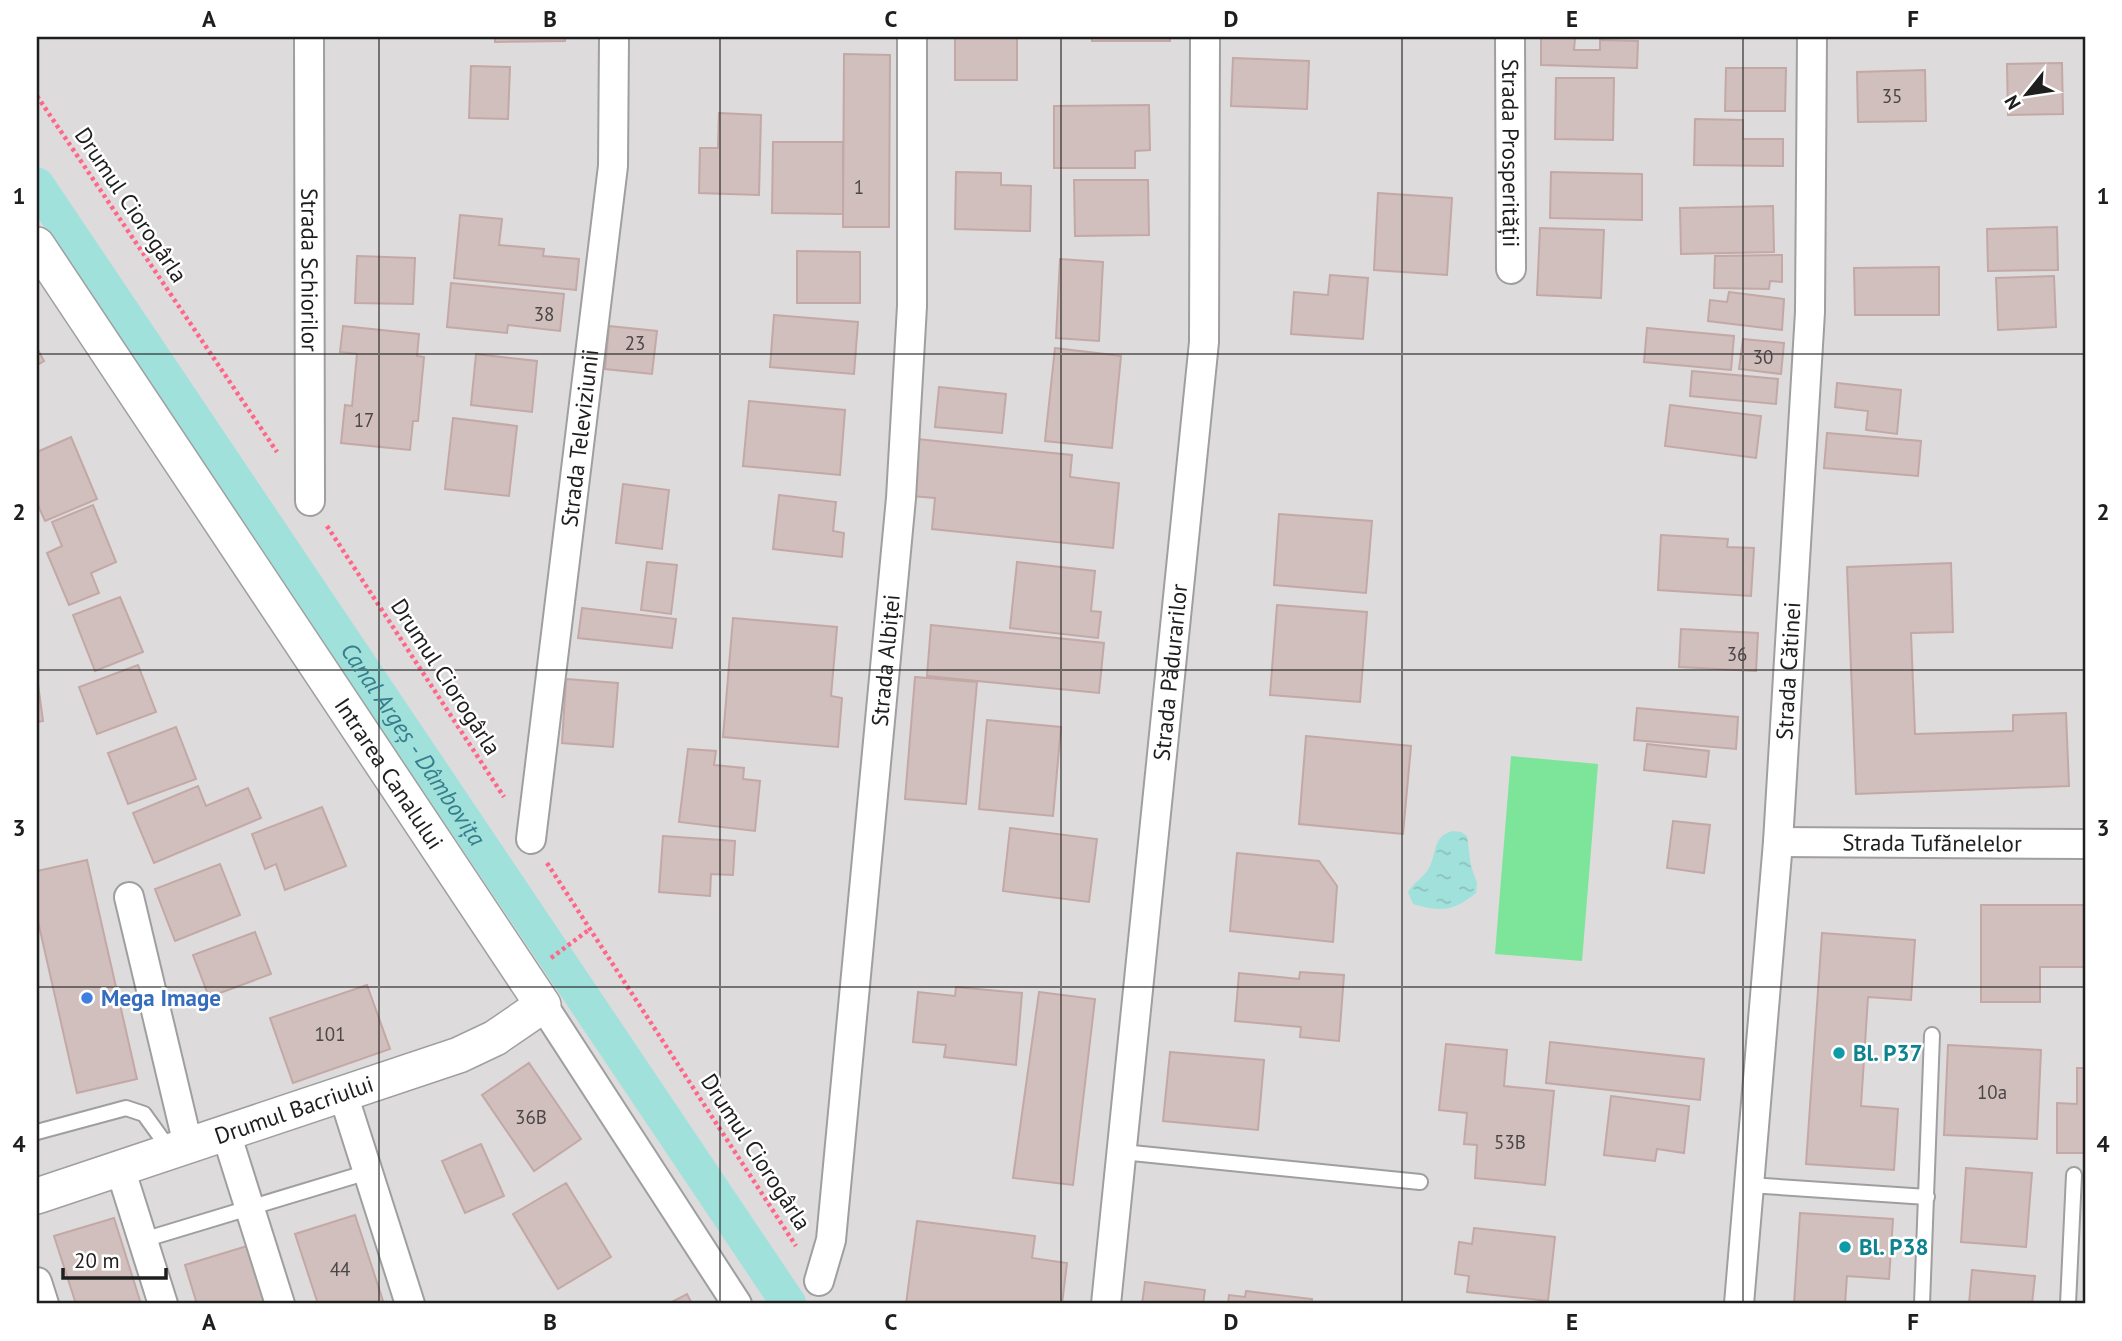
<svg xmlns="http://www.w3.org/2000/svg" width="2122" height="1341" viewBox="0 0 2122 1341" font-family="'PT Sans',sans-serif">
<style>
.residential{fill:#dddbdc}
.pitch{fill:#7ce59a}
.water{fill:url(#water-ripples)}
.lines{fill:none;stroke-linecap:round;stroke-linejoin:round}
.canal{stroke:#a1e1db;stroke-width:35}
.building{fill:#d0bfbd;stroke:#c3a8a5;stroke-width:2}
.service-casing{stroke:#9f9f9f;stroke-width:18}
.minor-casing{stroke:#9f9f9f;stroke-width:32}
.tertiary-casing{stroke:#9f9f9f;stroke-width:38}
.path{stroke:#f68;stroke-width:4.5;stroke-dasharray:3.5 3.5;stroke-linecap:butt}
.service{stroke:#fff;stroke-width:14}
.minor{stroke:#fff;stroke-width:28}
.tertiary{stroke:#fff;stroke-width:35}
.grid{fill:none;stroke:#1e1e1e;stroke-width:2;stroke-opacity:0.55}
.shop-dot{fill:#3f7fe0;stroke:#fff;stroke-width:2.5}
.culture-dot{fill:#0f9aa8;stroke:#fff;stroke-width:2.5}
.labels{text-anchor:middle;stroke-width:5;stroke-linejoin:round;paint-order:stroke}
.number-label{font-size:19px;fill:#4a4646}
.street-label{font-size:23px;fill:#1e1e1e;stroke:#fff}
.shop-label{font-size:23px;font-weight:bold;fill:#366cbe;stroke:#fff;text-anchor:start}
.culture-label{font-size:23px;font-weight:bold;fill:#0d838f;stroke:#fff;text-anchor:start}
.water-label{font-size:24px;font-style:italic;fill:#367e8d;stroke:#fff}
.neatline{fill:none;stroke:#1e1e1e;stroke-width:2.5}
.grid-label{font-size:23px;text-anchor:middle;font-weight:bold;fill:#1e1e1e}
</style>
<defs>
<pattern id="water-ripples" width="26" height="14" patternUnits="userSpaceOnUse" patternTransform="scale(1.75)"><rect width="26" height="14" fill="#a1e1db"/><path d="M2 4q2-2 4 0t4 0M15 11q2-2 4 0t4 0" fill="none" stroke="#8ac1bc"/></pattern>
</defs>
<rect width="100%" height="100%" fill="#f0e8e4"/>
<path class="residential" d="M 37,37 L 2085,37 L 2085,1304 L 37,1304 Z"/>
<path class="pitch" d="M 1511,756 L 1598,764 L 1582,961 L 1495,954 Z"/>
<path class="water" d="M 1453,831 L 1461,832 L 1467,836 L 1471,866 L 1477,883 L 1476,893 C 1453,912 1440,912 1413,904 L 1408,892 C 1414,882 1425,877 1430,866 C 1437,851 1433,836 1453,831 Z"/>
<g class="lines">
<path class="canal" id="s1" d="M 37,185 L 789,1304"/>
</g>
<path class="building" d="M 495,37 L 565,37 L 565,41 L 495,42 Z
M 955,37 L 1017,37 L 1017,80 L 955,80 Z
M 1092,37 L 1170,37 L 1170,41 L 1092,41 Z
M 1541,38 L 1575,38 L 1574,50 L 1600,50 L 1600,40 L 1638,41 L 1637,68 L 1541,65 Z
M 844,54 L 890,55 L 889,227 L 843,227 Z
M 1233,58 L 1309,61 L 1307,109 L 1231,106 Z
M 2062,63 L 2063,114 L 2008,115 L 2007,64 Z
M 471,66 L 510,67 L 508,119 L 469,118 Z
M 1726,68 L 1786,68 L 1785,111 L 1725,111 Z
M 1925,70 L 1926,121 L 1858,122 L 1857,72 Z
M 1556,78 L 1614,78 L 1613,140 L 1555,139 Z
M 1149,105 L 1150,150 L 1135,151 L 1135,168 L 1054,168 L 1054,106 Z
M 719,113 L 761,115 L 759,195 L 699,193 L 700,148 L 718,148 Z
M 1695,119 L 1743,120 L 1743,139 L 1783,139 L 1783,166 L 1694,165 Z
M 773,142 L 843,142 L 843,214 L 772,213 Z
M 956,172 L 1001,173 L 1001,185 L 1031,186 L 1030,231 L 955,229 Z
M 1551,172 L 1642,174 L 1642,220 L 1550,218 Z
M 1074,180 L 1148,180 L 1149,235 L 1075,236 Z
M 1378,193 L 1452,198 L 1447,275 L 1374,270 Z
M 1773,206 L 1774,252 L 1681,254 L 1680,208 Z
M 460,215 L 502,219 L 499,245 L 544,249 L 543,256 L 579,259 L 576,290 L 454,278 Z
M 2057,227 L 2058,270 L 1988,271 L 1987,229 Z
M 1540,228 L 1604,230 L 1601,298 L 1537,295 Z
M 797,251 L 860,252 L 860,303 L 797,303 Z
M 1782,255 L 1782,282 L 1770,281 L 1769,289 L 1714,288 L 1715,256 Z
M 357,256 L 415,258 L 413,304 L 355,303 Z
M 1060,259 L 1103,262 L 1099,341 L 1056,338 Z
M 1939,267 L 1939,315 L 1855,315 L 1854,268 Z
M 1330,275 L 1368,278 L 1363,339 L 1291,334 L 1294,292 L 1328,295 Z
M 2054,276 L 2056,327 L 1998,330 L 1996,278 Z
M 451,283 L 564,294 L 560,331 L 508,325 L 507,333 L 447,327 Z
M 1729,292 L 1784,299 L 1782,330 L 1708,321 L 1710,300 L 1727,302 Z
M 774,315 L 858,322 L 854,374 L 770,367 Z
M 343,326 L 419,334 L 417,356 L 424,357 L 418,421 L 413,421 L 410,450 L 341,443 L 345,405 L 352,406 L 357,354 L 340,352 Z
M 609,326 L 657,331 L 652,374 L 605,369 Z
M 1647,328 L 1734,336 L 1731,370 L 1644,362 Z
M 1743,339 L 1784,343 L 1781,374 L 1739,369 Z
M 37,348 L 44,361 L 37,365 Z
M 1055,348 L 1121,356 L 1112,448 L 1045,441 Z
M 476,354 L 537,361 L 532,412 L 471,405 Z
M 1692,371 L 1778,379 L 1776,404 L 1690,396 Z
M 1837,383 L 1901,390 L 1897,434 L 1866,430 L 1868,411 L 1835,407 Z
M 939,387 L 1006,394 L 1002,433 L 935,427 Z
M 749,401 L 845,410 L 840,475 L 743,466 Z
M 1670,405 L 1761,416 L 1756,458 L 1665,446 Z
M 453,418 L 517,426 L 509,496 L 445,489 Z
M 1827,433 L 1921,441 L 1918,476 L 1824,468 Z
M 71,437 L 97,499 L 45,521 L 37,503 L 37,452 Z
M 917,439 L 1072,455 L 1070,477 L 1119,483 L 1113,548 L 932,529 L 935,498 L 911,496 Z
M 623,484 L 669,490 L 662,549 L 616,543 Z
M 779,495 L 836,502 L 833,531 L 844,533 L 842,557 L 773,549 Z
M 93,505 L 116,562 L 91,573 L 99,593 L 69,605 L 47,553 L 62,546 L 52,522 Z
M 1279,514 L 1372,521 L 1366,593 L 1274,585 Z
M 1661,535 L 1728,539 L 1727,547 L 1754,548 L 1751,596 L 1658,590 Z
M 647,562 L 677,565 L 671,614 L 641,610 Z
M 1017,562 L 1095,571 L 1091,611 L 1101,612 L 1098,638 L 1010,628 Z
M 1951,563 L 1953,632 L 1911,633 L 1915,734 L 2013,731 L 2013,715 L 2066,713 L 2069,786 L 1856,794 L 1847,567 Z
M 120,597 L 143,652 L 95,671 L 73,615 Z
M 1277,605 L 1367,612 L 1360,702 L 1270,695 Z
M 582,608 L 676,619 L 672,648 L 578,638 Z
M 733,618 L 837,627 L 831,696 L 842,698 L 838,747 L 723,737 Z
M 931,625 L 1104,643 L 1099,693 L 927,676 Z
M 1681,629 L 1758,633 L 1756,671 L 1679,667 Z
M 138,665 L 156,712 L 97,734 L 79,687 Z
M 37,677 L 43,721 L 37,722 Z
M 915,677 L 977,682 L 966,804 L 905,799 Z
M 566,679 L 618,683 L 613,747 L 562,743 Z
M 1637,708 L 1738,717 L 1736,749 L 1634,740 Z
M 987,720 L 1061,727 L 1053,816 L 979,809 Z
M 176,727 L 196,779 L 128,804 L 108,753 Z
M 1306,736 L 1411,746 L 1403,834 L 1299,824 Z
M 1647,744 L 1709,751 L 1706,777 L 1644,770 Z
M 688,749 L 716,751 L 714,765 L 744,768 L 743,779 L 760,781 L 755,831 L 679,822 Z
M 198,786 L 206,806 L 248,788 L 261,818 L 154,863 L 133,813 Z
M 322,807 L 346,866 L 285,890 L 276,864 L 265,869 L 252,834 Z
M 1673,821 L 1710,825 L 1704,873 L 1667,868 Z
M 1010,828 L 1097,839 L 1089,902 L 1003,891 Z
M 663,836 L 735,841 L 733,875 L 711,874 L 710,896 L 659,892 Z
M 1237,853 L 1319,861 L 1337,886 L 1333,942 L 1230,931 Z
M 87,860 L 137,1079 L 77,1093 L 37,917 L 37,871 Z
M 220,864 L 240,915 L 175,941 L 155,889 Z
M 1981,905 L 2085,905 L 2085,967 L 2040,967 L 2040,1002 L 1981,1002 Z
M 255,932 L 271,974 L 209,997 L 193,955 Z
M 1822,933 L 1915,940 L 1911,1000 L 1868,997 L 1861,1106 L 1898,1109 L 1894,1170 L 1806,1164 Z
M 1300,972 L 1344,975 L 1339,1041 L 1300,1037 L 1301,1027 L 1235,1021 L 1239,973 L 1299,979 Z
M 367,985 L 390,1049 L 293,1083 L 270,1018 Z
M 956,987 L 1022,993 L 1016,1065 L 944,1057 L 946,1045 L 913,1042 L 918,992 L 955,996 Z
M 1039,992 L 1095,999 L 1073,1185 L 1013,1178 Z
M 1550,1042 L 1704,1059 L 1700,1100 L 1546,1083 Z
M 1446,1044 L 1507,1050 L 1504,1086 L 1554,1091 L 1545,1185 L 1475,1178 L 1477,1145 L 1464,1144 L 1467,1113 L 1439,1110 Z
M 1948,1045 L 2041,1050 L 2037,1139 L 1944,1135 Z
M 1170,1052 L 1264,1060 L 1258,1130 L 1163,1121 Z
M 529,1063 L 581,1139 L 534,1171 L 482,1095 Z
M 2077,1068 L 2085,1068 L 2085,1153 L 2057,1153 L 2057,1103 L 2077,1104 Z
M 1611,1096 L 1689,1106 L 1684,1153 L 1657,1149 L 1655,1161 L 1604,1155 Z
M 481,1144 L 504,1196 L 465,1213 L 442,1161 Z
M 1966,1168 L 2032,1173 L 2026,1247 L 1961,1242 Z
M 566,1183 L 611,1257 L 558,1289 L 513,1214 Z
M 1800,1213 L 1893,1219 L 1889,1279 L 1847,1276 L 1845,1304 L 1794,1304 Z
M 355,1215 L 384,1304 L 318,1304 L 295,1234 Z
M 114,1218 L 141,1304 L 76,1304 L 54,1236 Z
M 917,1221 L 1035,1236 L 1032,1258 L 1067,1263 L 1062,1304 L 906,1304 Z
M 1474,1228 L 1555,1237 L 1548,1301 L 1467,1292 L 1469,1276 L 1455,1274 L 1459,1242 L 1472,1244 Z
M 247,1246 L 265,1304 L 197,1304 L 185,1265 Z
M 1972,1270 L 2035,1276 L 2032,1304 L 1969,1304 Z
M 1145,1282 L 1205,1290 L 1203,1304 L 1142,1304 Z
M 1246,1291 L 1312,1299 L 1311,1304 L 1228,1304 L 1229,1295 L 1245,1297 Z
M 687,1294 L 692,1304 L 668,1304 Z"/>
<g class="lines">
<defs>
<path id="service" d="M 37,1132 L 126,1108 L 144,1114 L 170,1150
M 1122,1152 L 1420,1182
M 1749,1185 L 1927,1197
M 143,1240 L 368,1172
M 1922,1304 L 1932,1035
M 2068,1304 L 2074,1175"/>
<g id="minor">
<path id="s2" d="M 309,37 L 310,501"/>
<path id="s3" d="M 1510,37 L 1511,269"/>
<path id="s4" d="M 531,839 L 613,166 L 614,37"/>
<path id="s5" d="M 1778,842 L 2085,844"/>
<path d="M 129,897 L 188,1145"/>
<path d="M 543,1005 L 737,1304"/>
<path d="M 343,1094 L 410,1304"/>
<path d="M 226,1133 L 280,1304"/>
<path d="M 120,1168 L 163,1304"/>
<path id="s6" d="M 819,1281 L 831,1240 L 901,498 L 912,306 L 912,37"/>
<path d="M 37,1282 L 44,1304"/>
<path id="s7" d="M 1106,1304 L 1204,342 L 1205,37"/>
<path id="s8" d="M 1739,1304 L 1778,842 L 1810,312 L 1812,37"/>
</g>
<g id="tertiary">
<path id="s9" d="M 37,245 L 543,1005 L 495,1038 L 459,1055 L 37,1196"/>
</g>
</defs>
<use href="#service" class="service-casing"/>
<use href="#minor" class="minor-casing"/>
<use href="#tertiary" class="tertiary-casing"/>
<path class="path" d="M 37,96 L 277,452
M 327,526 L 504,797
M 547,863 L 796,1246
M 551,958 L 590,929"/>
<use href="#service" class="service"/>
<use href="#minor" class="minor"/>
<use href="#tertiary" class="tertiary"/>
</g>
<path class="grid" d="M 379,37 L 379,1304M 720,37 L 720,1304M 1061,37 L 1061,1304M 1402,37 L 1402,1304M 1743,37 L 1743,1304M 37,354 L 2085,354M 37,670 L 2085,670M 37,987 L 2085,987"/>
<circle class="shop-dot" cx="87" cy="998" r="7"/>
<g class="culture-dot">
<circle cx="1839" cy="1053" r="7"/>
<circle cx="1845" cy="1247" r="7"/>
</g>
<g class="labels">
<g class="number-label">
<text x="1892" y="103">35</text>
<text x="859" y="194">1</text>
<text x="544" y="321">38</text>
<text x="635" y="350">23</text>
<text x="1763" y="364">30</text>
<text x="364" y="427">17</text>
<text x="1737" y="661">36</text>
<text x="330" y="1041">101</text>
<text x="1992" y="1099">10a</text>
<text x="531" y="1124">36B</text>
<text x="1510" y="1149">53B</text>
<text x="340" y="1276">44</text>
</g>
<g class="street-label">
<text dy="8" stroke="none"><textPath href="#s3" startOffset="116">Strada Prosperității</textPath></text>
<text transform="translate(131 205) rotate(56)" y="8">Drumul Ciorogârla</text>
<text dy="8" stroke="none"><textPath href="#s2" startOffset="233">Strada Schiorilor</textPath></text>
<text dy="8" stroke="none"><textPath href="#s4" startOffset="404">Strada Televiziunii</textPath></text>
<text dy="8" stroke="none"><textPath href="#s6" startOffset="625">Strada Albiței</textPath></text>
<text dy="8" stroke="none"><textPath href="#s7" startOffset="635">Strada Pădurarilor</textPath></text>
<text dy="8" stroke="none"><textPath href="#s8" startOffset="635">Strada Cătinei</textPath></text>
<text transform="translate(446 677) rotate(57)" y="8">Drumul Ciorogârla</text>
<text dy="8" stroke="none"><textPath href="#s9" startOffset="635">Intrarea Canalului</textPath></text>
<text dy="8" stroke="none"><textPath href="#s5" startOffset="154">Strada Tufănelelor</textPath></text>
<text transform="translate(294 1110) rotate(-19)" y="8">Drumul Bacriului</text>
<text transform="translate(756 1152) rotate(57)" y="8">Drumul Ciorogârla</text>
</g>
<g class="shop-label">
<text x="101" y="1006">Mega Image</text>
</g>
<g class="culture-label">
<text x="1853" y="1061">Bl. P37</text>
<text x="1859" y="1255">Bl. P38</text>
</g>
<g class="water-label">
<text dy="8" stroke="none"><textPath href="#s1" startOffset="674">Canal Argeș - Dâmbovița</textPath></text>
</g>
</g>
<rect width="2122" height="1341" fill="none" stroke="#ffffff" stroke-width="77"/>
<g transform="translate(2027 94) rotate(240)" stroke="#ffffff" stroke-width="5" paint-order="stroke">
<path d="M0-5L12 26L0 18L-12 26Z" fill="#1e1e1e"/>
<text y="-10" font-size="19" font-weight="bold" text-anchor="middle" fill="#1e1e1e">N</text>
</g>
<path d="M63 1268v10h103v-10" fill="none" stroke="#1e1e1e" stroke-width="3.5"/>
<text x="74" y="1268" font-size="21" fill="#1e1e1e" stroke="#ffffff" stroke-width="5" paint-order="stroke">20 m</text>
<rect x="38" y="38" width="2046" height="1264" class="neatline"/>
<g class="grid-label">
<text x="209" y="27">A</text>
<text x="550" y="27">B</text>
<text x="891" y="27">C</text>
<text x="1231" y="27">D</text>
<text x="1572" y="27">E</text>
<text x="1913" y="27">F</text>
<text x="19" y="204">1</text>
<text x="2103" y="204">1</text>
<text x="19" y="520">2</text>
<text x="2103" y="520">2</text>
<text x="19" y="836">3</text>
<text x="2103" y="836">3</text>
<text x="19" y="1152">4</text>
<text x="2103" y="1152">4</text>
<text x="209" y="1330">A</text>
<text x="550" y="1330">B</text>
<text x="891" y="1330">C</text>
<text x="1231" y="1330">D</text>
<text x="1572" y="1330">E</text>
<text x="1913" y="1330">F</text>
</g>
</svg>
